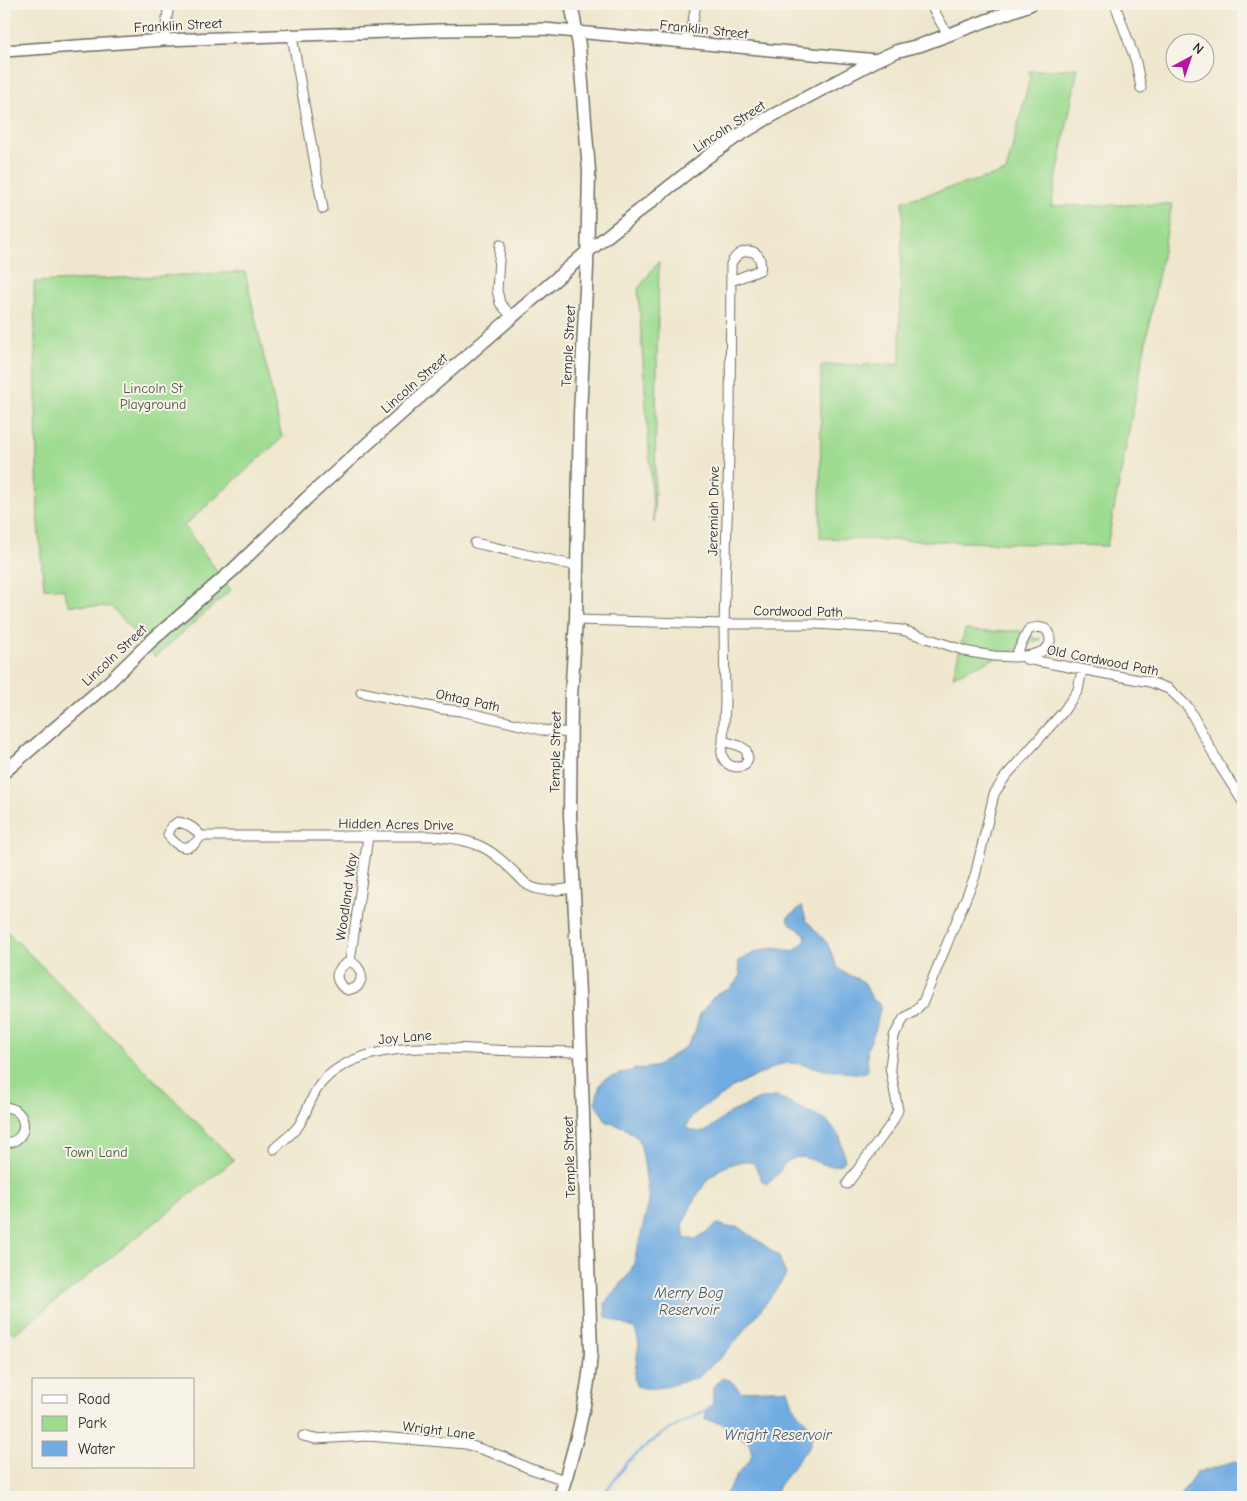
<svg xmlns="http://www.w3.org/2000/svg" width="1247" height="1501" viewBox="0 0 1247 1501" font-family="'Comic Neue',sans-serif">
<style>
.green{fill:#9ddb90;stroke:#64835e}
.water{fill:#70abe1;stroke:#4e6b86}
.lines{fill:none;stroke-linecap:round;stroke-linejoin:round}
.stream{stroke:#70abe1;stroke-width:2.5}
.minor-casing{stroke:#706d64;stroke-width:11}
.tertiary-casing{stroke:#706d64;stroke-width:14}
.secondary-casing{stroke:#706d64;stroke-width:15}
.minor{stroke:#fff;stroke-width:9}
.tertiary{stroke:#fff;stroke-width:11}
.secondary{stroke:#fff;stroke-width:12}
.labels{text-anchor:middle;stroke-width:4;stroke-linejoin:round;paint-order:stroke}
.street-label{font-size:14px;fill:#2b2b2b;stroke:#f7f3e8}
.park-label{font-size:14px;fill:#485744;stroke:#f7f3e8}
.water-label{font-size:15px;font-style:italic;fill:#43586b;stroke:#f7f3e8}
</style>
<rect width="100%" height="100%" fill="#f7f3e8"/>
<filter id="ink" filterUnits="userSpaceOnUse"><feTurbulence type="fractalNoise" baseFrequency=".02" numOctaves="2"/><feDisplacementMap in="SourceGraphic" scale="10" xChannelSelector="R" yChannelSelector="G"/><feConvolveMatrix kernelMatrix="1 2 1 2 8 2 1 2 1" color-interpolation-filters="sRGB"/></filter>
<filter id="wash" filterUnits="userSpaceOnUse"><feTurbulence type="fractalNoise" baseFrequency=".0096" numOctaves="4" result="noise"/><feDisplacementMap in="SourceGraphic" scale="20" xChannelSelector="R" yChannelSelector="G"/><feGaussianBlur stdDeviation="1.12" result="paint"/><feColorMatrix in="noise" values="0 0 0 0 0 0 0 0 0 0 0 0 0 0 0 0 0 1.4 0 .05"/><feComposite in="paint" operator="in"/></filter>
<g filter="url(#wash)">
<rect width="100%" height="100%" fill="#efe7cd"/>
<path class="green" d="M 1078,68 L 1051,206 L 1172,204 L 1107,546 L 820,538 L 821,365 L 900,364 L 900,304 L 903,201 L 1006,172 L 1030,77 L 1029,71 Z
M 659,261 L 654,523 L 638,289 Z
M 245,272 L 282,438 L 184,526 L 231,590 L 155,657 L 112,607 L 69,605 L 63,589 L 44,588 L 38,523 L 34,282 Z
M 965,629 C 983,634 1001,630 1019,631 C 1026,632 1030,639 1041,639 L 953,676 Z
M 4,928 L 234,1160 L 14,1334 L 4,1323 Z"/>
<path class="water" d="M 802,906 L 806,920 L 827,943 L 837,966 L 843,972 L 864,982 L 872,999 L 881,1005 L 876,1028 L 867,1050 L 868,1070 L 863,1074 L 825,1070 L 796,1063 L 781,1064 L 733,1087 C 719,1102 693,1106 686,1128 L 698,1132 L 705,1132 L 730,1113 L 762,1098 L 777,1097 L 827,1121 L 840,1137 L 845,1161 C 828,1175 812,1153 794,1158 C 783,1161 782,1170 775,1177 C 773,1180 769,1182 766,1184 L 762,1181 L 754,1163 L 743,1161 L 735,1163 L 720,1169 L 708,1179 L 695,1198 L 685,1219 L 683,1227 L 685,1239 L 696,1239 L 718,1224 L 727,1227 L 739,1227 L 778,1255 L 786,1275 C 767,1303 747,1328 725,1353 C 717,1362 706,1367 699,1377 C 679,1382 656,1393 636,1386 L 634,1378 L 639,1343 L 635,1329 L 606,1317 L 605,1303 L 629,1274 L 633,1266 L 649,1202 L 643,1156 L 639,1139 L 623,1127 L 607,1122 L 595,1103 L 600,1085 L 604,1079 L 636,1069 L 655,1067 L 687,1046 L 695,1032 L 700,1014 L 717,993 L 730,989 L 740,976 L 738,961 C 761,950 768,944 793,952 L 806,940 L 805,934 L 791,924 L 787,918 Z
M 722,1378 L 730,1380 L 741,1392 C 757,1389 772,1391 788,1389 L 794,1408 L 811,1428 L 812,1434 L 810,1445 L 780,1484 L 772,1497 L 724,1497 L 737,1475 L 750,1460 L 752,1454 L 749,1443 L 729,1430 L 722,1423 L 705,1420 L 707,1409 L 713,1403 L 713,1387 Z
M 1234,1461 L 1243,1463 L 1243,1497 L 1179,1497 C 1184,1488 1192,1482 1196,1472 L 1211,1469 Z"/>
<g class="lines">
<path class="stream" d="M 602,1497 L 627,1462 L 660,1435 L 708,1409"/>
</g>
</g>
<g filter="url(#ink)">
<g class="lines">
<defs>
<path id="minor" d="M 930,4 L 948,35
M 1115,4 L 1136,62 L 1141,88
M 292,36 L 323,209
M 164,40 L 169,4
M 685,42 L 693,21 L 696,4
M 500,245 L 497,290 L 500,303 L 512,317
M 475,543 L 577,566
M 576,620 L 724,624 L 816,624 L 879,628 L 902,630 L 969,652 L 994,656 L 1015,657 L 1029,629 L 1038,627 L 1046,629 C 1061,652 1031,656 1015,657
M 1026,659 L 1150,682 L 1169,689 L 1188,707 L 1220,766 L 1243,802
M 361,692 L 442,709 L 461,711 L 542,730 L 570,733
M 723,741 L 740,746 L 746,750 L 748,758 L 745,765 C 735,770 724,765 722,754 C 721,750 723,745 723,741 L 725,703 L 724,624 L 730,419 L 731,264 C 740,244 765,248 760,270 L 731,281
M 201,836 C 194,828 189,824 178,822 L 171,827 L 168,835 C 178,849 190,853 201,836 L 431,836 C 482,840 490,848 525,883 C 539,894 557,890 573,888
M 350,961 C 347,963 342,966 340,969 C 333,977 340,987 348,990 L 357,987 C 365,977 361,967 350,961 L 368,837
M 4,1107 C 30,1108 30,1143 4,1143
M 274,1149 C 282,1141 293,1134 299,1125 C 308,1111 311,1094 323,1081 C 362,1039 441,1048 493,1050 C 523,1052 552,1051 581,1052
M 847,1184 L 892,1123 L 898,1110 L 890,1067 L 894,1036 L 904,1018 L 914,1012 L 923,1002 L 975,876 L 994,794 L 1005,777 L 1063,712 L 1078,690 L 1082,670
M 303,1436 L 315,1439 L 368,1436 L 466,1444 L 504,1457 L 528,1468 L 565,1480"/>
<path id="tertiary" d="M 4,51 L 164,40 L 441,30 L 544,29 L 877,60"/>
<path id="secondary" d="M 4,772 L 108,683 L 150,642 L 233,570 L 307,498 L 414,402 L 587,252 L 706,158 L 736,137 L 766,119 L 877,60 L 897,51 L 921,45 L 1031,4
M 560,1497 C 574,1450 588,1402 591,1353 L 579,994 L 570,815 L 571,697 L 576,620 L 580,414 L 587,267 L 589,171 L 579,45 L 571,4"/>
</defs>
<use href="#minor" class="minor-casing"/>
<use href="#tertiary" class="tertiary-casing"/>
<use href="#secondary" class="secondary-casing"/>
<use href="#minor" class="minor"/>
<use href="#tertiary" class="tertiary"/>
<use href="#secondary" class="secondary"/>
</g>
</g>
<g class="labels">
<g class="street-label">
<text transform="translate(178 25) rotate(-3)" y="5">Franklin Street</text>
<text transform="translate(704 29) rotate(6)" y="5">Franklin Street</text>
<text transform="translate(729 126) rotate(-33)" y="5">Lincoln Street</text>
<text transform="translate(568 346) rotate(-87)" y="5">Temple Street</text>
<text transform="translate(414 383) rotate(-41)" y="5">Lincoln Street</text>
<text transform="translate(713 511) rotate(-89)" y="5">Jeremiah Drive</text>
<text transform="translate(798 611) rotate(1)" y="5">Cordwood Path</text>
<text transform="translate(114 655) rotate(-43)" y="5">Lincoln Street</text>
<text transform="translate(1103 660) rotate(11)" y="5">Old Cordwood Path</text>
<text transform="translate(468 700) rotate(12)" y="5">Ohtag Path</text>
<text transform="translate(555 752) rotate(-89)" y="5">Temple Street</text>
<text transform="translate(396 824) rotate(1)" y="5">Hidden Acres Drive</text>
<text transform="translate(346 897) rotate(-82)" y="5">Woodland Way</text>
<text transform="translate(405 1037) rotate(-5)" y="5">Joy Lane</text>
<text transform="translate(569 1157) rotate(-92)" y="5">Temple Street</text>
<text transform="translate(439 1430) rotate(7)" y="5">Wright Lane</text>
</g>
<g class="park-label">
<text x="153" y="393">Lincoln St<tspan x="153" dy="16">Playground</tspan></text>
<text x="96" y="1157">Town Land</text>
</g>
<g class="water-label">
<text x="689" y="1298">Merry Bog<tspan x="689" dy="17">Reservoir</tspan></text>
<text x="778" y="1440">Wright Reservoir</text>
</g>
</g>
<rect width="1247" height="1501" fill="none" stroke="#f7f3e8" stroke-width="20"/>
<rect x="32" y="1378" width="162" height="90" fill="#f7f3e8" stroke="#a5a39c"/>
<rect x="42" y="1395" width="25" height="8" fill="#ffffff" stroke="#a5a39c"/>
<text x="78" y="1404" font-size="15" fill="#2b2b2b">Road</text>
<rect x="42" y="1416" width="25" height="15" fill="#9ddb90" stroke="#a5a39c"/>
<text x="78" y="1428" font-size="15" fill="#2b2b2b">Park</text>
<rect x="42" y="1441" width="25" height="15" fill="#70abe1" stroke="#a5a39c"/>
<text x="78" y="1454" font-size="15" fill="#2b2b2b">Water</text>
<g transform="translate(1190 58) rotate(40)"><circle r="24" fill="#f7f3e8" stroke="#a5a39c"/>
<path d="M0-4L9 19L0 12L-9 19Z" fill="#b5179e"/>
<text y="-8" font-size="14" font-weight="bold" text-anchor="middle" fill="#2b2b2b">N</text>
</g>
</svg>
